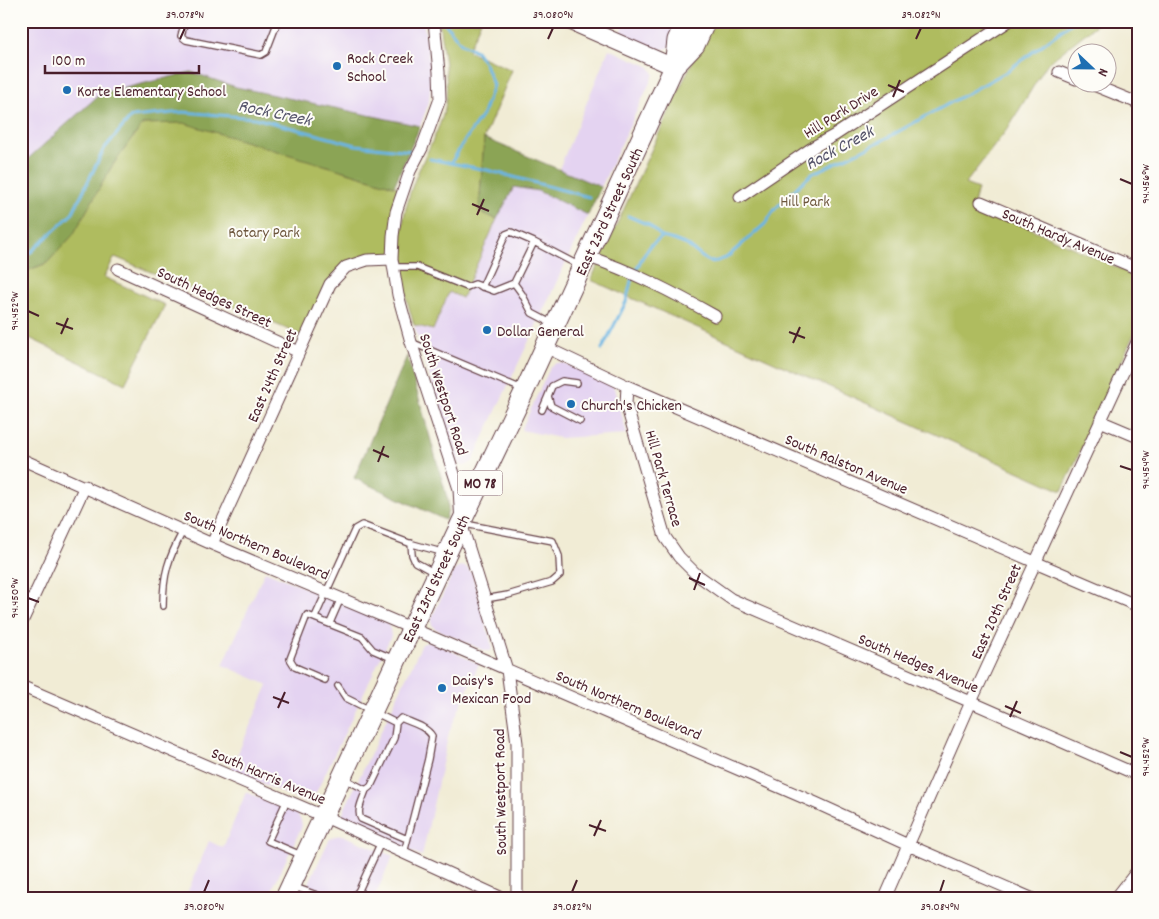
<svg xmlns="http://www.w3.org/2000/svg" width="1159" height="919" viewBox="0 0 1159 919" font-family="Dekko,sans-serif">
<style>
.built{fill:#e4d3f1}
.green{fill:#afbc5e;stroke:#7c6e44}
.forest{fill:#8ba455;stroke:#6a6240}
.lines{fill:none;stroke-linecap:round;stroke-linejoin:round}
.stream{stroke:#6ab5e3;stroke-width:3}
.lane-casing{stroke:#633e44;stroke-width:8}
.street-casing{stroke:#633e44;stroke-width:13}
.secondary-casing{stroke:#633e44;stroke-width:18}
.primary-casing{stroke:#633e44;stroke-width:21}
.lane{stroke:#fff;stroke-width:5.5}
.street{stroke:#fff;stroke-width:11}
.secondary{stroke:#fff;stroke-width:16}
.primary{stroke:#fff;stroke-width:19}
.ticks{fill:none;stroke:#4a1f2b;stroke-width:2}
.poi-dot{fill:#1f6fb2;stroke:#fdfcf7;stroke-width:2}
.labels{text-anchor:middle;stroke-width:4;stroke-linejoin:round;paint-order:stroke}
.shield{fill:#fdfcf7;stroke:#806168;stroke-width:1}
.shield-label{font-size:15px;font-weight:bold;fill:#4a1f2b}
.poi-label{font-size:16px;fill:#4a1f2b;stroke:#fdfcf7;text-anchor:start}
.street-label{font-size:16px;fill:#4a1f2b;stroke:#fdfcf7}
.park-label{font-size:16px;fill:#6d563d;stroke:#fdfcf7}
.water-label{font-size:18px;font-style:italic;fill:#55546b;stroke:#fdfcf7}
.neatline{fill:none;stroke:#4a1f2b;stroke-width:2}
.ticks-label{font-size:12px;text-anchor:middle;fill:#4a1f2b}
</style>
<rect width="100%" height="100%" fill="#fdfcf7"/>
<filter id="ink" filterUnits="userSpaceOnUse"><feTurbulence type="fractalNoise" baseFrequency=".02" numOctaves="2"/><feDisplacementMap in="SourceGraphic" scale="10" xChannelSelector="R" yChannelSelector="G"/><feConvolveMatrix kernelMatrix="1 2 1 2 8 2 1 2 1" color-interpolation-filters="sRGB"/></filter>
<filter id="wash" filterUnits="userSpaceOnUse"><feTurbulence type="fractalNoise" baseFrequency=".0096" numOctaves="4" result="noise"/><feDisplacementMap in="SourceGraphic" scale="20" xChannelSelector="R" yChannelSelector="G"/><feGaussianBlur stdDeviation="1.12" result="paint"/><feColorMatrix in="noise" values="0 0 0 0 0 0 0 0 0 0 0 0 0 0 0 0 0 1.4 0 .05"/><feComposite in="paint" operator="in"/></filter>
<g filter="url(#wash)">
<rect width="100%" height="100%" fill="#f1ecd5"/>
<path class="built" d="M 21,21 L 423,21 L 428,51 L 431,81 L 429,102 L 420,126 L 236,87 L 191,72 L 100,94 L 21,165 Z
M 626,21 L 680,21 L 668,48 L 657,50 L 620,35 Z
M 609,49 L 650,67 L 654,74 L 601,187 L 559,169 Z
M 514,187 L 538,191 L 588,215 L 472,462 L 465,466 L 461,465 L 458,463 L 455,459 L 414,325 L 433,330 L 449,292 L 462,298 L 497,219 Z
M 556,363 L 564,363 L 613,386 L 616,393 L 627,434 L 560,438 L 521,430 L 550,368 Z
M 460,566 L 466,567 L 472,573 L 492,646 L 491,651 L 485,651 L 434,628 L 431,623 L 432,617 L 454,571 Z
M 265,571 L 387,623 L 390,629 L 391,636 L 313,799 L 308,802 L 303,802 L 231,769 L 268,685 L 223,665 Z
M 428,642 L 439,645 L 479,664 L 449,732 L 422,856 L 346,821 L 342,816 L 345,808 L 422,644 Z
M 246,792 L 297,814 L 301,820 L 302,826 L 268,898 L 185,898 L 209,841 L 223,848 Z
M 342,835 L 393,856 L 374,898 L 302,898 L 329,840 L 335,836 Z"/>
<path class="green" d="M 439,21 L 481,21 L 468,51 L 512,70 L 484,138 L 479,212 L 497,219 L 462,298 L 449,292 L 433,330 L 414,325 C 408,304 401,282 401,261 C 399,231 406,199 418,172 C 427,151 439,131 445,108 C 450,82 442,48 439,21 Z
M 711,21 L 1101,21 L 1047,64 L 1008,128 L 965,184 L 978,189 L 974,203 L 1138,277 L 1138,325 L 1062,491 L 591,280 Z
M 184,122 L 404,189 L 392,259 L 346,267 L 306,337 L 115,257 L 104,277 L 165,305 L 125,384 L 21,334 L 21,273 L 47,263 L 112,166 L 143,124 Z"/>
<path class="forest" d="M 191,72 L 236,87 L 420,126 L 394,186 L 184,123 L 143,124 L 112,166 L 73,235 L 47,263 L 21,273 L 21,165 L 100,94 Z
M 484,138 L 601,187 L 588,215 L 538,191 L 514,187 L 497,219 L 479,212 Z
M 407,356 L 448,501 L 448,511 L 445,520 L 354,478 Z"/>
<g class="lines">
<path class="stream" d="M 444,22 L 461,43 L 476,51 L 485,64 L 493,85 L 483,114 L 465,140 L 451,163
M 430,159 L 487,170 L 589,197
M 628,216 L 649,225 L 662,237 L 674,240 L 687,245 L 706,260 L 710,262 L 717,261 L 726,258 L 765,224 L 775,209 L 800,184 L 812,174 L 883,140 L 1006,72 L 1074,21
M 21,254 L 31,252 L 72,214 L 104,149 L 131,117 L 183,112 L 255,118 L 356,145 L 411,151
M 602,349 L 626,302 L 631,281 L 642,258 L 651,245 L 662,237"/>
</g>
</g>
<g filter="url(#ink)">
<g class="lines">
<defs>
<path id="lane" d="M 185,21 L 181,36 L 186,40 L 261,55 L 266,52 L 278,21
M 394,267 L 417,267 L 467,287 L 475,284 L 494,291 L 514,283
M 482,287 L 506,234 L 511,232 L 534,242
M 553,324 L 532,313 L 522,294 L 514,283 L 534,242 L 580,266
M 413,343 L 522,389
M 577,383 L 562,381 L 552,386 L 548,396 L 551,406 L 580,421
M 542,410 L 548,396
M 465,524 L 553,541 L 559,556 L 560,575 L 552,582 L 508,595 L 485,599
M 411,543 L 412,555 L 415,562 L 435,573
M 163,606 C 163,574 168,559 183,531
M 315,617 L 355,529 L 362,525 L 409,543 L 445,553
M 330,623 L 341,598
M 325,680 L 295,667 L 290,659 L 307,615 L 362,637 L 373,650 L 394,659
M 338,686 L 346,698 L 396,723 L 401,718 C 411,723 426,726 432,736 L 428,759 L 404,853
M 343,778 L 366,790 C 363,799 356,811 361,819 L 407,839
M 366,790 L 371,786 L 394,738 L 396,723
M 287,800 L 268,841 L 301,855
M 292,886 L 325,898
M 353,898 L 359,890 L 381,842"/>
<path id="street" d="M 434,21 L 439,72 L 440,99 L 422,148 L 410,171 L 396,212 L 393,236 L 392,259 L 398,295 L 411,342 L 459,489 L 461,523 L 507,670 L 517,743 L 517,898
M 1059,72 L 1076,79
M 1086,82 L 1138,103
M 740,197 L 815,146 L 835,135 L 1009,21
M 981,202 L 1138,269
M 586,256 C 632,271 674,293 715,316
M 118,269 L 299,352
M 545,347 L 627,386 L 1035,562 L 1138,606
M 627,386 L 626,404 L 665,537 L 679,557 L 696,574 L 731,599 L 971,702 L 1138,775
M 1100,421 L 1138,437
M 21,459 L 212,544 L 411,628 L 816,803 L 908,845 L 1031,898
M 212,544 L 330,284 L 346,267 L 367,260 L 392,259
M 21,624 L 85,486
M 21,686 L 323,816 L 502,898
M 885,898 L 971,702 L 1138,340
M 1116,898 L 1138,870"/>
<path id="secondary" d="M 569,21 L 674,67"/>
<path id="primary" d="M 674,67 L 677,40 L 686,21
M 285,898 L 461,523 L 525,390 L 674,67 L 695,45 L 706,21"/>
</defs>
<use href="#lane" class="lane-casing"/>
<use href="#street" class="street-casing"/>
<use href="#secondary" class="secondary-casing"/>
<use href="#primary" class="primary-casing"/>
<use href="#lane" class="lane"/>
<use href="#street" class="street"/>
<use href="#secondary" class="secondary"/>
<use href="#primary" class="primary"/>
</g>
</g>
<path class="ticks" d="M 180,39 L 185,28M 548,39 L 553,28M 916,39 L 921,28M 888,85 L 904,92M 893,97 L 900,80M 1120,179 L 1132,184M 472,204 L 489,211M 477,215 L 484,199M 28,311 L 39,316M 56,323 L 73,329M 789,332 L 805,338M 61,334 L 68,318M 793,343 L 800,327M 373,450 L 389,457M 378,462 L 384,446M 1120,466 L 1132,470M 689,578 L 705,585M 694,590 L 700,573M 28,598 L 39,602M 273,697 L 289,703M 1005,706 L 1021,713M 278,708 L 285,692M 1010,717 L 1017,701M 1120,752 L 1132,757M 589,825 L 606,831M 594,836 L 601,820M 204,892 L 209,880M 572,892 L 577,880M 940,892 L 944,880"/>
<g class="poi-dot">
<circle cx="337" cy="66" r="5"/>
<circle cx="67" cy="90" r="5"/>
<circle cx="487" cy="330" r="5"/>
<circle cx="571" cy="404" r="5"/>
<circle cx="442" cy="688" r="5"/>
</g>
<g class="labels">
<rect class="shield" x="457.5" y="470.5" width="45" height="25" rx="4"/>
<g class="shield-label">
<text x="480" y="488">MO 78</text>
</g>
<g class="poi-label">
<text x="347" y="63">Rock Creek<tspan x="347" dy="18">School</tspan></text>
<text x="77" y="96">Korte Elementary School</text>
<text x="497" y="336">Dollar General</text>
<text x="581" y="410">Church's Chicken</text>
<text x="452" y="685">Daisy's<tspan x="452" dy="18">Mexican Food</tspan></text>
</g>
<g class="street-label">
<text transform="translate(840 111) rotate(-32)" y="6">Hill Park Drive</text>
<text transform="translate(608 211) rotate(-65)" y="6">East 23rd Street South</text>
<text transform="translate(1059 235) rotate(23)" y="6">South Hardy Avenue</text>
<text transform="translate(215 296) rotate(25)" y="6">South Hedges Street</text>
<text transform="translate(271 375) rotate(-66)" y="6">East 24th Street</text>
<text transform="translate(445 394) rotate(72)" y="6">South Westport Road</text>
<text transform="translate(847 463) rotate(23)" y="6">South Ralston Avenue</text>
<text transform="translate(665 478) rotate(74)" y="6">Hill Park Terrace</text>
<text transform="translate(257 544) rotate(23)" y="6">South Northern Boulevard</text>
<text transform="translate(435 578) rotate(-65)" y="6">East 23rd Street South</text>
<text transform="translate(995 611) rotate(-66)" y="6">East 20th Street</text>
<text transform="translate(919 662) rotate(23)" y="6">South Hedges Avenue</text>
<text transform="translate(629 704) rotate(23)" y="6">South Northern Boulevard</text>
<text transform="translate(269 775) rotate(23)" y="6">South Harris Avenue</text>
<text transform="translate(499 792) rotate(-91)" y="6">South Westport Road</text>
</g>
<g class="park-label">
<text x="805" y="206">Hill Park</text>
<text x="264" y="237">Rotary Park</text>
</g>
<g class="water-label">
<text transform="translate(275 112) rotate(12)" y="6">Rock Creek</text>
<text transform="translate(839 147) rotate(-28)" y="6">Rock Creek</text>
</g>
</g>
<rect width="1159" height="919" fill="none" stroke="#fdfcf7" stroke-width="55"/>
<g transform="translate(1092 68) rotate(112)"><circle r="24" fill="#fdfcf7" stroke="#b5a4a5"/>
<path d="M0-4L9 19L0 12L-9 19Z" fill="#1f6fb2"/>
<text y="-8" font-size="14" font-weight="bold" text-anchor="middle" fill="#4a1f2b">N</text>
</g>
<path d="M45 65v8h154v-8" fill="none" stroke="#4a1f2b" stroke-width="2.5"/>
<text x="52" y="65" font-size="15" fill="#4a1f2b" stroke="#fdfcf7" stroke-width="4" paint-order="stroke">100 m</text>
<rect x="28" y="28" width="1104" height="864" class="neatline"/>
<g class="ticks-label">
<text x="185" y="18">39.078°N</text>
<text x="553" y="18">39.080°N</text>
<text x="921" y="18">39.082°N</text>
<text transform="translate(1145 184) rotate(-90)" y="4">94.456°W</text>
<text transform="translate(14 311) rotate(-90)" y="4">94.452°W</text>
<text transform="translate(1145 470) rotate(-90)" y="4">94.454°W</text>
<text transform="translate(14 598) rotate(-90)" y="4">94.450°W</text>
<text transform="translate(1145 757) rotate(-90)" y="4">94.452°W</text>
<text x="204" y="910">39.080°N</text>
<text x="572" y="910">39.082°N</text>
<text x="940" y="910">39.084°N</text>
</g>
</svg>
